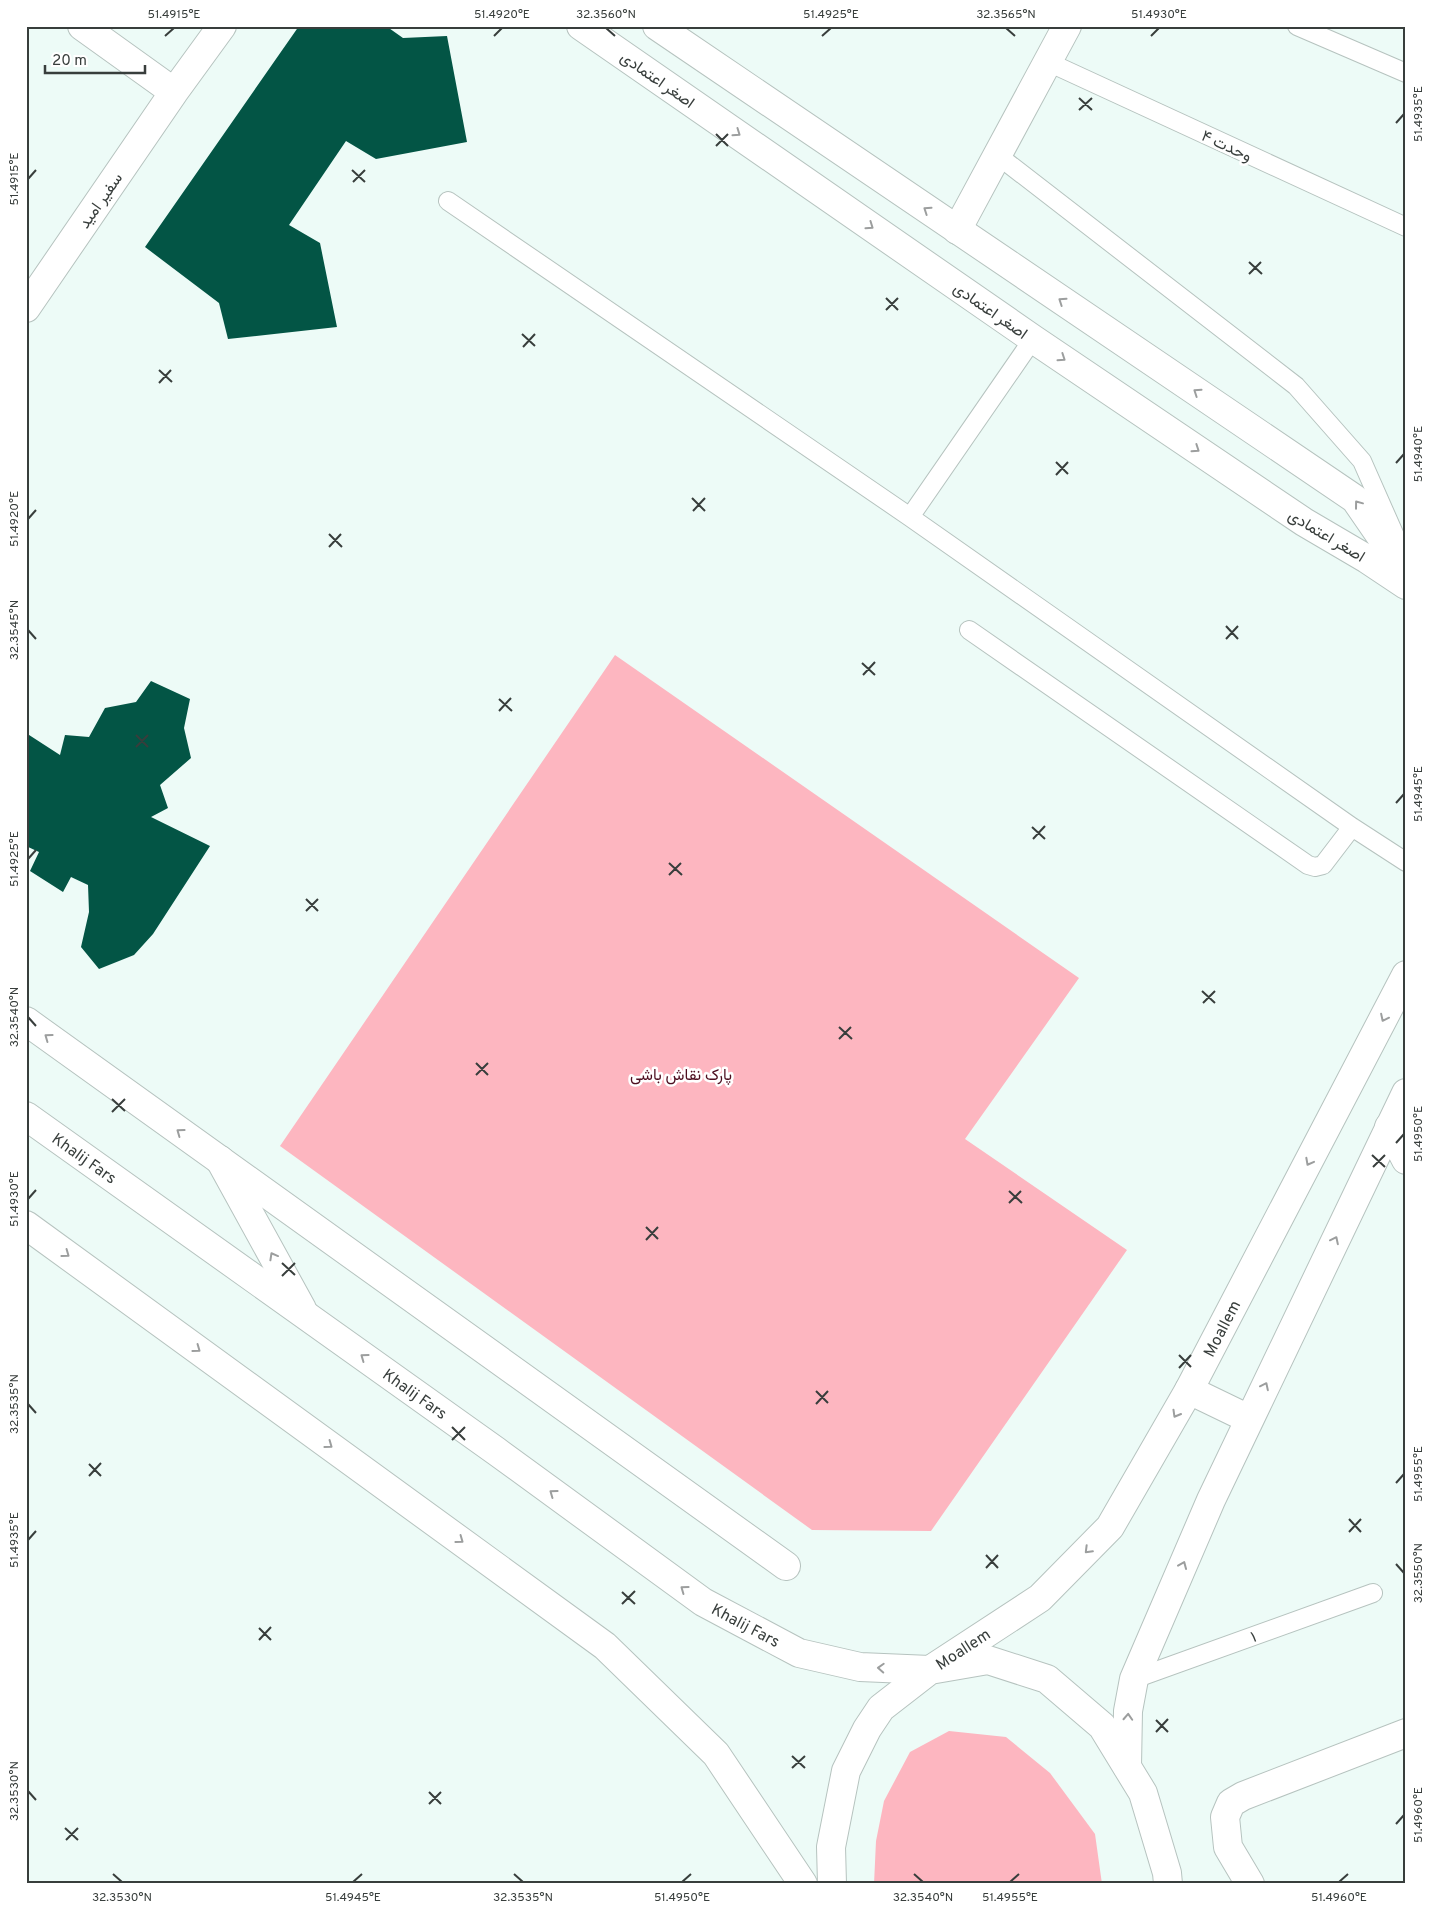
<svg xmlns="http://www.w3.org/2000/svg" width="1432" height="1910" viewBox="0 0 1432 1910" font-family="Overpass,Vazirmatn,sans-serif">
<style>
.green{fill:#fdb6c0}
.building{fill:#035545}
.lines{fill:none;stroke-linecap:round;stroke-linejoin:round}
.service-casing{stroke:#b6c3bf;stroke-width:20}
.minor-casing{stroke:#b6c3bf;stroke-width:30}
.tertiary-casing{stroke:#b6c3bf;stroke-width:30}
.secondary-casing{stroke:#b6c3bf;stroke-width:30}
.primary-casing{stroke:#b6c3bf;stroke-width:30}
.service{stroke:#fff;stroke-width:18}
.minor{stroke:#fff;stroke-width:28}
.tertiary{stroke:#fff;stroke-width:28}
.secondary{stroke:#fff;stroke-width:28}
.primary{stroke:#fff;stroke-width:28}
.oneway{stroke:#9c9e9e}
.ticks{fill:none;stroke:#383e3c;stroke-width:2}
.labels{text-anchor:middle;stroke-width:5;stroke-linejoin:round;paint-order:stroke}
.street-label{font-size:16px;fill:#383e3c;stroke:#fff}
.park-label{font-size:16px;fill:#4d0e1f;stroke:#fff}
.neatline{fill:none;stroke:#383e3c;stroke-width:2}
.ticks-label{font-size:12px;text-anchor:middle;fill:#383e3c}
</style>
<rect width="100%" height="100%" fill="#edfbf7"/>
<path class="green" d="M 615,655 L 1079,978 L 965,1139 L 1127,1250 L 931,1531 L 812,1530 L 280,1146 Z
M 949,1731 L 1006,1737 L 1050,1773 L 1095,1834 L 1102,1884 L 874,1884 L 876,1841 L 884,1801 L 910,1752 Z"/>
<path class="building" d="M 299,26 L 386,26 L 403,38 L 447,36 L 467,142 L 376,159 L 346,141 L 289,225 L 320,243 L 337,327 L 228,339 L 219,303 L 145,247 Z
M 151,681 L 190,699 L 184,728 L 191,758 L 160,785 L 168,808 L 151,817 L 210,846 L 153,934 L 134,955 L 99,969 L 81,947 L 89,912 L 88,885 L 71,877 L 63,892 L 30,871 L 39,852 L 26,846 L 26,733 L 60,755 L 65,735 L 89,737 L 105,708 L 136,702 Z"/>
<g class="lines">
<defs>
<path id="service" d="M 1297,26 L 1406,73
M 1048,62 L 1406,227
M 996,154 L 1296,386 L 1362,461 L 1400,547
M 448,201 L 910,517 L 1352,827 L 1406,862
M 910,517 L 1033,339
M 969,630 L 1308,865 L 1315,867 L 1323,865 L 1352,827
M 1134,1679 L 1373,1593"/>
<path id="minor" d="M 957,230 L 1067,26
M 1389,1127 L 1406,1160
M 1250,1884 L 1228,1847 L 1225,1817 L 1231,1803 L 1243,1796 L 1406,1733"/>
<path id="tertiary" d="M 82,26 L 174,92
M 581,26 L 1033,339 L 1304,522 L 1367,559 L 1406,585
M 657,26 L 1355,499 L 1406,573
M 26,308 L 174,92 L 222,26
M 26,1021 L 786,1566"/>
<g id="secondary">
<path d="M 1189,1390 L 1249,1419"/>
<path id="s1" d="M 930,1670 L 1040,1598 L 1110,1527 L 1189,1390 L 1406,975"/>
<path d="M 1127,1766 L 1128,1711 L 1134,1679 L 1211,1500 L 1406,1093"/>
</g>
<g id="primary">
<path id="s2" d="M 26,1116 L 496,1451 L 703,1602 L 799,1653 L 860,1667 L 930,1670"/>
<path d="M 220,1160 L 302,1309"/>
<path d="M 26,1225 L 605,1646 L 716,1754 L 803,1884"/>
<path d="M 832,1884 L 831,1847 L 846,1771 L 867,1729 L 881,1708 L 930,1670 L 988,1660 L 1047,1679 L 1102,1726 L 1143,1793 L 1167,1873 L 1168,1884"/>
</g>
</defs>
<use href="#service" class="service-casing"/>
<use href="#minor" class="minor-casing"/>
<use href="#tertiary" class="tertiary-casing"/>
<use href="#secondary" class="secondary-casing"/>
<use href="#primary" class="primary-casing"/>
<use href="#service" class="service"/>
<use href="#minor" class="minor"/>
<use href="#tertiary" class="tertiary"/>
<use href="#secondary" class="secondary"/>
<use href="#primary" class="primary"/>
</g>
<defs><path id="oneway-chevron" d="M-2-3.5L2.5 0L-2 3.5" fill="none" stroke-width="1.6" stroke-linecap="round" stroke-linejoin="round" transform="scale(1.25)"/></defs>
<g class="oneway">
<use href="#oneway-chevron" transform="translate(737 133) rotate(35)"/>
<use href="#oneway-chevron" transform="translate(927 210) rotate(-146)"/>
<use href="#oneway-chevron" transform="translate(870 226) rotate(35)"/>
<use href="#oneway-chevron" transform="translate(1062 301) rotate(-146)"/>
<use href="#oneway-chevron" transform="translate(1062 358) rotate(34)"/>
<use href="#oneway-chevron" transform="translate(1197 392) rotate(-146)"/>
<use href="#oneway-chevron" transform="translate(1196 449) rotate(34)"/>
<use href="#oneway-chevron" transform="translate(1358 504) rotate(-127)"/>
<use href="#oneway-chevron" transform="translate(1384 1018) rotate(116)"/>
<use href="#oneway-chevron" transform="translate(48 1037) rotate(-144)"/>
<use href="#oneway-chevron" transform="translate(180 1132) rotate(-144)"/>
<use href="#oneway-chevron" transform="translate(1309 1162) rotate(118)"/>
<use href="#oneway-chevron" transform="translate(1335 1240) rotate(-64)"/>
<use href="#oneway-chevron" transform="translate(66 1254) rotate(36)"/>
<use href="#oneway-chevron" transform="translate(273 1256) rotate(-119)"/>
<use href="#oneway-chevron" transform="translate(197 1349) rotate(36)"/>
<use href="#oneway-chevron" transform="translate(364 1357) rotate(-144)"/>
<use href="#oneway-chevron" transform="translate(1265 1386) rotate(-64)"/>
<use href="#oneway-chevron" transform="translate(1176 1414) rotate(120)"/>
<use href="#oneway-chevron" transform="translate(329 1445) rotate(36)"/>
<use href="#oneway-chevron" transform="translate(553 1493) rotate(-144)"/>
<use href="#oneway-chevron" transform="translate(460 1540) rotate(36)"/>
<use href="#oneway-chevron" transform="translate(1088 1550) rotate(135)"/>
<use href="#oneway-chevron" transform="translate(1183 1565) rotate(-67)"/>
<use href="#oneway-chevron" transform="translate(684 1589) rotate(-144)"/>
<use href="#oneway-chevron" transform="translate(881 1668) rotate(-177)"/>
<use href="#oneway-chevron" transform="translate(1128 1717) rotate(-87)"/>
</g>
<path class="ticks" d="M 606,28 L 615,36M 1006,28 L 1015,36M 165,36 L 174,28M 494,36 L 502,28M 822,36 L 831,28M 1151,36 L 1159,28M 1079,98 L 1092,110M 1079,110 L 1092,98M 1396,123 L 1404,114M 716,134 L 728,146M 716,146 L 728,134M 352,170 L 365,182M 28,179 L 36,170M 353,182 L 365,170M 1249,262 L 1262,274M 1249,274 L 1261,262M 886,298 L 898,310M 886,310 L 898,298M 522,334 L 535,346M 523,347 L 535,334M 159,370 L 172,382M 159,383 L 171,370M 1056,462 L 1068,474M 1396,463 L 1404,454M 1056,475 L 1068,462M 692,498 L 705,511M 693,511 L 705,498M 28,519 L 36,510M 329,534 L 342,547M 329,547 L 341,534M 1226,626 L 1238,639M 28,630 L 36,639M 1226,639 L 1238,626M 862,663 L 875,675M 863,675 L 875,662M 499,699 L 512,711M 499,711 L 511,698M 136,735 L 148,747M 136,747 L 148,735M 1396,803 L 1404,794M 1032,827 L 1045,839M 1033,839 L 1045,826M 28,859 L 36,850M 669,863 L 682,875M 669,875 L 681,863M 306,899 L 318,911M 306,911 L 318,899M 1202,991 L 1215,1003M 1203,1003 L 1215,991M 28,1017 L 36,1026M 839,1027 L 852,1039M 839,1039 L 851,1027M 476,1063 L 488,1075M 476,1075 L 488,1063M 112,1099 L 125,1111M 112,1112 L 125,1099M 1396,1143 L 1404,1134M 1372,1155 L 1385,1167M 1373,1167 L 1385,1155M 1009,1191 L 1022,1203M 28,1199 L 36,1190M 1009,1203 L 1021,1191M 646,1227 L 658,1239M 646,1240 L 658,1227M 282,1263 L 295,1275M 282,1276 L 295,1263M 1179,1355 L 1191,1367M 1179,1368 L 1191,1355M 816,1391 L 828,1403M 28,1404 L 36,1413M 816,1404 L 828,1391M 452,1427 L 465,1440M 452,1440 L 465,1427M 89,1464 L 101,1476M 89,1476 L 101,1463M 1396,1483 L 1404,1474M 1349,1519 L 1361,1532M 1349,1532 L 1361,1519M 28,1540 L 36,1531M 986,1555 L 998,1568M 1396,1564 L 1404,1573M 986,1568 L 998,1555M 622,1592 L 635,1604M 622,1604 L 635,1591M 259,1628 L 271,1640M 259,1640 L 271,1627M 1156,1720 L 1168,1732M 1156,1732 L 1168,1719M 792,1756 L 805,1768M 792,1768 L 805,1756M 28,1791 L 36,1800M 429,1792 L 441,1804M 429,1804 L 441,1792M 1396,1824 L 1404,1815M 65,1828 L 78,1840M 66,1840 L 78,1828M 113,1874 L 122,1882M 514,1874 L 523,1882M 914,1874 L 923,1882M 353,1882 L 362,1874M 682,1882 L 691,1874M 1010,1882 L 1019,1874M 1339,1882 L 1348,1874"/>
<g class="labels">
<g class="street-label">
<text transform="translate(658 79) rotate(35)" y="6">اصغر اعتمادی</text>
<text transform="translate(1227 145) rotate(25)" y="6">وحدت ۴</text>
<text transform="translate(100 200) rotate(-55)" y="6">سفیر امید</text>
<text transform="translate(991 310) rotate(35)" y="6">اصغر اعتمادی</text>
<text transform="translate(1327 535) rotate(31)" y="6">اصغر اعتمادی</text>
<text dy="6" stroke="none"><textPath href="#s2" startOffset="72">Khalij Fars</textPath></text>
<text dy="6" stroke="none"><textPath href="#s1" startOffset="459">Moallem</textPath></text>
<text dy="6" stroke="none"><textPath href="#s2" startOffset="478">Khalij Fars</textPath></text>
<text dy="6" stroke="none"><textPath href="#s2" startOffset="882">Khalij Fars</textPath></text>
<text transform="translate(1253 1636) rotate(-20)" y="6">۱</text>
<text dy="6" stroke="none"><textPath href="#s1" startOffset="39">Moallem</textPath></text>
</g>
<g class="park-label">
<text x="681" y="1080">پارک نقاش باشی</text>
</g>
</g>
<rect width="1432" height="1910" fill="none" stroke="#ffffff" stroke-width="55"/>
<path d="M45 65v8h100v-8" fill="none" stroke="#383e3c" stroke-width="2.5"/>
<text x="52" y="65" font-size="15" fill="#383e3c" stroke="#ffffff" stroke-width="4" paint-order="stroke">20 m</text>
<rect x="28" y="28" width="1376" height="1854" class="neatline"/>
<g class="ticks-label">
<text x="174" y="18">51.4915°E</text>
<text x="502" y="18">51.4920°E</text>
<text x="606" y="18">32.3560°N</text>
<text x="831" y="18">51.4925°E</text>
<text x="1006" y="18">32.3565°N</text>
<text x="1159" y="18">51.4930°E</text>
<text transform="translate(1418 114) rotate(-90)" y="4">51.4935°E</text>
<text transform="translate(14 179) rotate(-90)" y="4">51.4915°E</text>
<text transform="translate(1418 454) rotate(-90)" y="4">51.4940°E</text>
<text transform="translate(14 519) rotate(-90)" y="4">51.4920°E</text>
<text transform="translate(14 630) rotate(-90)" y="4">32.3545°N</text>
<text transform="translate(1418 794) rotate(-90)" y="4">51.4945°E</text>
<text transform="translate(14 859) rotate(-90)" y="4">51.4925°E</text>
<text transform="translate(14 1017) rotate(-90)" y="4">32.3540°N</text>
<text transform="translate(1418 1134) rotate(-90)" y="4">51.4950°E</text>
<text transform="translate(14 1199) rotate(-90)" y="4">51.4930°E</text>
<text transform="translate(14 1404) rotate(-90)" y="4">32.3535°N</text>
<text transform="translate(1418 1474) rotate(-90)" y="4">51.4955°E</text>
<text transform="translate(14 1540) rotate(-90)" y="4">51.4935°E</text>
<text transform="translate(1418 1573) rotate(-90)" y="4">32.3550°N</text>
<text transform="translate(14 1791) rotate(-90)" y="4">32.3530°N</text>
<text transform="translate(1418 1815) rotate(-90)" y="4">51.4960°E</text>
<text x="122" y="1901">32.3530°N</text>
<text x="353" y="1901">51.4945°E</text>
<text x="523" y="1901">32.3535°N</text>
<text x="682" y="1901">51.4950°E</text>
<text x="923" y="1901">32.3540°N</text>
<text x="1010" y="1901">51.4955°E</text>
<text x="1339" y="1901">51.4960°E</text>
</g>
</svg>
